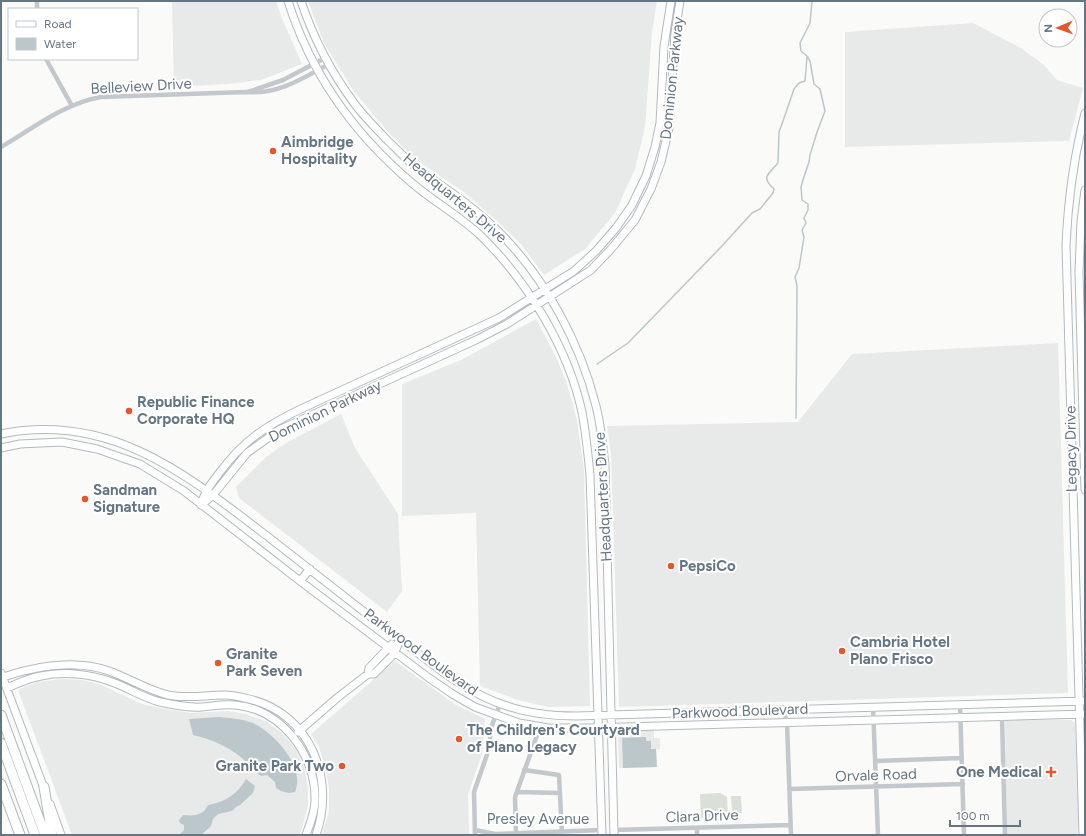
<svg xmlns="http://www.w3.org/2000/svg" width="1086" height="836" viewBox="0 0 1086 836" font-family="Figtree,sans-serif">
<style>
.built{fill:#e8e9e9}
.green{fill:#dadfd7}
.water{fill:#bbc7cb}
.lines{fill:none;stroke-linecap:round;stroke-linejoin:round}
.stream{stroke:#bbc7cb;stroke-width:1.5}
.secondary-casing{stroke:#b3babf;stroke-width:9}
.highway-casing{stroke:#b4b9bd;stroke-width:11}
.street{stroke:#c3c8cc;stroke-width:4.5}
.secondary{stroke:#fff;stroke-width:7}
.highway{stroke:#fff;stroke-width:9}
.poi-dot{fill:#e4572e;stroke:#fff;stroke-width:1.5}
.labels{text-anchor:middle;stroke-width:4;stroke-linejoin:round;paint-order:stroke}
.street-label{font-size:15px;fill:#657683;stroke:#fff}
.poi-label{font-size:15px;font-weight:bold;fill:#657683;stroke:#fff;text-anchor:start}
</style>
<rect width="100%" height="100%" fill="#fafaf8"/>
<path class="built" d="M 172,1 L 276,1 L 281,16 L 302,64 L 261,80 L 228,84 L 174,87 Z
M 308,1 L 657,1 L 652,31 L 645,127 L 635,169 L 615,213 L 585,249 L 544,275 L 521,244 L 496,220 L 464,192 L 415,159 L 388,132 L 353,90 L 324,43 Z
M 973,23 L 1021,48 L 1044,65 L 1057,80 L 1083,88 L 1069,141 L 845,147 L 845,32 Z
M 536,319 L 557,359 L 567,384 L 577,420 L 584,470 L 590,706 L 548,707 L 518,700 L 480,686 L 476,513 L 402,516 L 402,384 L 461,360 Z
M 1058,343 L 1068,693 L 619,707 L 611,454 L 607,426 L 798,422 L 852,354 Z
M 341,414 L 355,448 L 398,514 L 402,591 L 387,612 L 239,498 L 236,487 L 266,457 L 286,443 Z
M 395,661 L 456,705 L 485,719 L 482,754 L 468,794 L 469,835 L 322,835 L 329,811 L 329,789 L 326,770 L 319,747 L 311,734 Z
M 62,679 L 82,680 L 99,684 L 142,704 L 160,708 L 191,713 L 228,711 L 246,714 L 265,721 L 281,732 L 295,748 L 304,766 L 308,788 L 308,806 L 300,835 L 72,835 L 18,690 L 37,682 Z
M 1009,720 L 1071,720 L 1075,723 L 1079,819 L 1077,835 L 1007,835 L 1005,723 L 1005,721 Z
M 654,730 L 654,738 L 660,738 L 660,749 L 656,750 L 657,767 L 619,768 L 618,736 L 620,732 L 622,731 Z"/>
<path class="green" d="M 720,793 L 727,797 L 728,818 L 719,818 L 719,817 L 701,818 L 700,794 Z
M 741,796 L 742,813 L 732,813 L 731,796 Z"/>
<path class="water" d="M 219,717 C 231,718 242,719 253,723 C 274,733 306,767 295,792 L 288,793 L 281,791 L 276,788 L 275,782 L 267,775 L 261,776 C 254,771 248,764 242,758 C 228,746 210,739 193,735 L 189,719 Z
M 646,737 L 646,741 L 651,741 L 651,749 L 656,749 L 657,767 L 623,768 L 622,738 Z
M 246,779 L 255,786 L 253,793 L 240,805 L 236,807 L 232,811 L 218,814 L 213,819 L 211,826 L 201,835 L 179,835 L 184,830 L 184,825 L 180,823 L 179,820 L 183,815 C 194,816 203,816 208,805 C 225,802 238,794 246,779 Z"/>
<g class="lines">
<path class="stream" d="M 597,364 L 628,343 L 721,247 L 752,213 L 760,209 L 773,193 L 774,189 C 760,177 769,174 778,163 L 779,132 L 782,124 L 794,89 L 799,83 L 805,81 L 807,57
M 796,418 L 797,286 L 795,277 L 799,268 L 804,237 L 802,230 L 806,223 L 804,218 L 808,210 L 808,204 L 802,200 L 801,187 L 802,183 L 809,162 L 810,155 L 817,132 L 825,111 L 820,89 L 814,84 L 810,61 L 807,56 L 801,51 L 800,43 L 810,23 L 812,1"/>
<defs>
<path id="secondary" d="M 288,1 C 311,74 354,134 412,183 C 434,202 460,216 481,236 C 528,282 568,348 582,412 C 586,433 588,454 590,475 L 602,835
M 301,1 C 313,37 331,72 354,103 C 364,117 377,129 388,141 C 399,151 409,163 422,172 C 448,190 475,208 498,231 C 545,278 580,342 596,406 C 601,425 603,446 605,466 L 614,835
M 1085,190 L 1081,221 L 1079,272 L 1085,490
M 1,434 C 110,412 186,474 267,536 C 307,567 347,599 388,630 C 425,658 462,692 507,706 C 530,714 553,716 576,716 L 1085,701
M 1,448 L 20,444 L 62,442 L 97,449 L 140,464 L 184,491 L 300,581 L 429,678 L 454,695 L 475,707 L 519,723 L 548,728 L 590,728 L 1085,714
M 201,504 C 206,489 211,484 220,472 C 244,440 267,425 303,408 L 499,318 L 574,271 L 596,251 L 616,228 L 632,205 L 646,176 L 655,147 L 660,123 L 664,46 L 671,1
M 201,505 L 213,495 L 247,453 L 279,430 L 478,339 L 507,324 L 591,270 L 611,249 L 635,220 L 651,189 L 661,162 L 669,128 L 675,33 L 680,1
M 300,581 L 310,569
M 1,673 L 45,791
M 368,674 L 369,668 L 392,644
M 3,677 C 36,666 74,659 109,671 C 129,678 147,690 168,695 C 188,699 205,695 225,695 C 232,695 241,697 249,699 C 310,713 336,779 316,835
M 7,688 C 18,683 29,678 41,676 C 64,671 91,674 112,682 C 129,688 143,698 160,702 C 174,705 188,708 202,707 C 213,706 224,704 235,705 C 282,709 316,755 315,800 C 315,812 310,824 306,835
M 298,732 L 337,698 L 368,674 L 374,674 L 391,657 L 395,652 L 400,639
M 50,804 L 61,835
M 1083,835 L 1066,245 C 1068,200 1074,156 1085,113"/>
<path id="highway" d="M 1,715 L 45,835
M 1,743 L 35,835
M 1,784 L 20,835
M 44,787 L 52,835"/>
</defs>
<use href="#secondary" class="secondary-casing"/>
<use href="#highway" class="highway-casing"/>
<path class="street" d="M 37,1 L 37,9
M 46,59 L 72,106
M 248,92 L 283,80 L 325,58
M 1,147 C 32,129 65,103 101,97 L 246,92 C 277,95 302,79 329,64
M 960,704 L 964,835
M 873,707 L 878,835
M 784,710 L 787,723 L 791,835
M 1002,717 L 1005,835
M 875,761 L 962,758
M 524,770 L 559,775 L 562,835
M 789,789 L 963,784
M 517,792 L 560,793
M 697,828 L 697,835
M 475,830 L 495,834 L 602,830
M 614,830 L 790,825
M 475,835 L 474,792 L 489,749 L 491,728 L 500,704
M 516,835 L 515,797 L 540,727"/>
<use href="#secondary" class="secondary"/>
<use href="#highway" class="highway"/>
</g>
<g class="poi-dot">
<circle cx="273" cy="151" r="4"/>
<circle cx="129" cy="411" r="4"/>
<circle cx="85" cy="499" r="4"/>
<circle cx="671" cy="566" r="4"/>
<circle cx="842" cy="651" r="4"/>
<circle cx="218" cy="663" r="4"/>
<circle cx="459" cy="739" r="4"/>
<circle cx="342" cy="766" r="4"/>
<path d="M1049 766h4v4h4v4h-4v4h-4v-4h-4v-4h4z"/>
</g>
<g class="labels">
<g class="street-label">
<text transform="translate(672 78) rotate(-84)" y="5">Dominion Parkway</text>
<text transform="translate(141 86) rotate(-3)" y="5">Belleview Drive</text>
<text transform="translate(455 198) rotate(40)" y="5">Headquarters Drive</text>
<text transform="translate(325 411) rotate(-26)" y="5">Dominion Parkway</text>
<text transform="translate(1071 449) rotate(-91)" y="5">Legacy Drive</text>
<text transform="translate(603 497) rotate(-93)" y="5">Headquarters Drive</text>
<text transform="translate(421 652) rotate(36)" y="5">Parkwood Boulevard</text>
<text transform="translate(740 711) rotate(-2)" y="5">Parkwood Boulevard</text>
<text transform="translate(876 775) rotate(-2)" y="5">Orvale Road</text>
<text transform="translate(702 816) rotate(-2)" y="5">Clara Drive</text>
<text x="538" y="824">Presley Avenue</text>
</g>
<g class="poi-label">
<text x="281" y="147">Aimbridge<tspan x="281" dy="17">Hospitality</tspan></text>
<text x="137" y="407">Republic Finance<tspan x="137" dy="17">Corporate HQ</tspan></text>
<text x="93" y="495">Sandman<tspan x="93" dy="17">Signature</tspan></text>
<text x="679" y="571">PepsiCo</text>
<text x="850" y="647">Cambria Hotel<tspan x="850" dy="17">Plano Frisco</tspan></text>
<text x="226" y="659">Granite<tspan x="226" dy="17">Park Seven</tspan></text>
<text x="467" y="735">The Children's Courtyard<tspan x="467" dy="17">of Plano Legacy</tspan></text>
<text x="334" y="771" text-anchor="end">Granite Park Two</text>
<text x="1042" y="777" text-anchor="end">One Medical</text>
</g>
</g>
<rect width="1086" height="836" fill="none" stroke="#657683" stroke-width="4"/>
<rect x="8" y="8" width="130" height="52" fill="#ffffff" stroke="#c1c8cd"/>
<rect x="16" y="21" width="20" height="6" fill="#ffffff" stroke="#c1c8cd"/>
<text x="44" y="28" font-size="12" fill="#657683">Road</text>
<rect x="16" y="38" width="20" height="12" fill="#bbc7cb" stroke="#c1c8cd"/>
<text x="44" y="48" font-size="12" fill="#657683">Water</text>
<g transform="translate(1058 28) rotate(268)"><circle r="19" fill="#ffffff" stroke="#c1c8cd"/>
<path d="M0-3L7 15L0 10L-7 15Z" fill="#e4572e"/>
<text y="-6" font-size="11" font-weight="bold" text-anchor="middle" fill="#657683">N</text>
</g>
<path d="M950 820v6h70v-6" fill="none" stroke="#657683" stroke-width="2"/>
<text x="956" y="820" font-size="12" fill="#657683" stroke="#ffffff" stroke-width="3" paint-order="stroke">100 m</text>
</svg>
